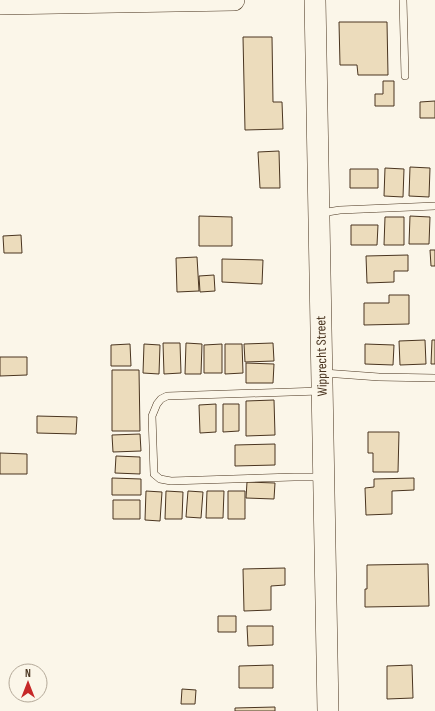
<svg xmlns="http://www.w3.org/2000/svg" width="435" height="711" viewBox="0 0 435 711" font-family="'Sofia Sans Condensed',sans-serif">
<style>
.building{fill:#ecdcbc;stroke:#4a3520}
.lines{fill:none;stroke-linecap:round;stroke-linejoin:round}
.lane-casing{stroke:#4a3520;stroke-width:8}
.secondary-casing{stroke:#4a3520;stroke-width:22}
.lane{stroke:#fbf6e9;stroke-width:7}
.secondary{stroke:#fbf6e9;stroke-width:21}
.labels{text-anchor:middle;stroke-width:3;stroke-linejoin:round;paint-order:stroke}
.street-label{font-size:14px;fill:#4a3520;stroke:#fbf6e9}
</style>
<rect width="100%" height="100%" fill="#fbf6e9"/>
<path class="building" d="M 339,22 L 387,22 L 388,75 L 358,75 L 357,65 L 340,65 Z
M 243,37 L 272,37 L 273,102 L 282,102 L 283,129 L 245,130 Z
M 383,81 L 394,81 L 394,106 L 375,106 L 375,94 L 383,94 Z
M 435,101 L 435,118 L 420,118 L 420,102 Z
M 279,151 L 280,188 L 260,188 L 258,152 Z
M 410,167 L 430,168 L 429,197 L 409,196 Z
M 385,168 L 404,169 L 403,197 L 384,196 Z
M 350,169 L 378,169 L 378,188 L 350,188 Z
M 199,216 L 232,217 L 232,246 L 199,246 Z
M 410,216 L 430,217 L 429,244 L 409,244 Z
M 385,217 L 404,217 L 404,245 L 384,245 Z
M 351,225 L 378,225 L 377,245 L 351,245 Z
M 21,235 L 22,253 L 4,253 L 3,236 Z
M 430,250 L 435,250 L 435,266 L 431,266 Z
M 408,255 L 408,271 L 394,271 L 394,282 L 367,283 L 366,256 Z
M 197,257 L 199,291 L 177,292 L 176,258 Z
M 222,259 L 263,260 L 262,284 L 222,282 Z
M 214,275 L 215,291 L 200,292 L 199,276 Z
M 389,295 L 409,295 L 409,324 L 364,325 L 364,303 L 389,303 Z
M 425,340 L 426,364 L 400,365 L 399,341 Z
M 432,340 L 435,340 L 435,364 L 431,364 Z
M 163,343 L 180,343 L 181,373 L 164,374 Z
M 186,343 L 202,344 L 201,374 L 185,374 Z
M 273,343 L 274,361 L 245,362 L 244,344 Z
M 130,344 L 131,366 L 111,366 L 111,345 Z
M 144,344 L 160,345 L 159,374 L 143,373 Z
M 222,344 L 222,373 L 204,373 L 204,345 Z
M 225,344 L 242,344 L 243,373 L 225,374 Z
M 365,344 L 394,345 L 393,365 L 365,364 Z
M 0,357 L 27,357 L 27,375 L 0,376 Z
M 246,363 L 274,364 L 273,383 L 246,383 Z
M 112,370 L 139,370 L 140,431 L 112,431 Z
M 274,400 L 275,435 L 246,436 L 246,401 Z
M 216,404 L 216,432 L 200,433 L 199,405 Z
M 223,404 L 239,404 L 239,431 L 223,432 Z
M 37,416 L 77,417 L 76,434 L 37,433 Z
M 368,432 L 399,432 L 398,472 L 373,472 L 373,453 L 368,453 Z
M 140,434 L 141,451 L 113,452 L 112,435 Z
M 275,444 L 275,465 L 235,466 L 235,445 Z
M 0,453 L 27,454 L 27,474 L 0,474 Z
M 116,456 L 140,457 L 140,474 L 115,473 Z
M 112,478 L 141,479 L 141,495 L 112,495 Z
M 414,478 L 414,490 L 392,491 L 392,514 L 366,515 L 365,488 L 374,487 L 374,479 Z
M 247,482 L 275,483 L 274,499 L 246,498 Z
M 146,491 L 162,492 L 160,521 L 145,520 Z
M 166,491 L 183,492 L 182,519 L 165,519 Z
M 188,491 L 203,492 L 201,518 L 186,517 Z
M 207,491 L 224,491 L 223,518 L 206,518 Z
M 228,491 L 245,491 L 245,519 L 228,519 Z
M 113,500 L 140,500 L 140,519 L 113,519 Z
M 428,564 L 429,606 L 365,607 L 365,589 L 367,589 L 367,565 Z
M 285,568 L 285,585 L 271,586 L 271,610 L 244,611 L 243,569 Z
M 218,616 L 236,616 L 236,632 L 218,632 Z
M 247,626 L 273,626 L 273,645 L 248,646 Z
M 273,665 L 273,688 L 239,688 L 239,666 Z
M 412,665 L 413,698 L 387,699 L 387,666 Z
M 182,689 L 196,690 L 195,704 L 181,704 Z
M 275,707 L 275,711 L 235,711 L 235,708 Z"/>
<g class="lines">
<defs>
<path id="lane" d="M 403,0 L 405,76
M 321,213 L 340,210 L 435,206
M 324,373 L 379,377 L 435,378
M 320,391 L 167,396 L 161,399 L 157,404 L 152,416 L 154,474 L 160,479 L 171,481 L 294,477 L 322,477"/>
<path id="secondary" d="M 315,0 L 328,711
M 0,4 L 234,0"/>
</defs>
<use href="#lane" class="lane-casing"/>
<use href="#secondary" class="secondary-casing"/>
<use href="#lane" class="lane"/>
<use href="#secondary" class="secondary"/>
</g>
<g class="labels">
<g class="street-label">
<text transform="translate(321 356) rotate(-91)" y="5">Wipprecht Street</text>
</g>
</g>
<g transform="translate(28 683)"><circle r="19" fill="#fbf6e9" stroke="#b4a999"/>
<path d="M0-3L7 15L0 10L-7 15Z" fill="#c62828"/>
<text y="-6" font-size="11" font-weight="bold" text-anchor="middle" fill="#4a3520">N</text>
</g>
</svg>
